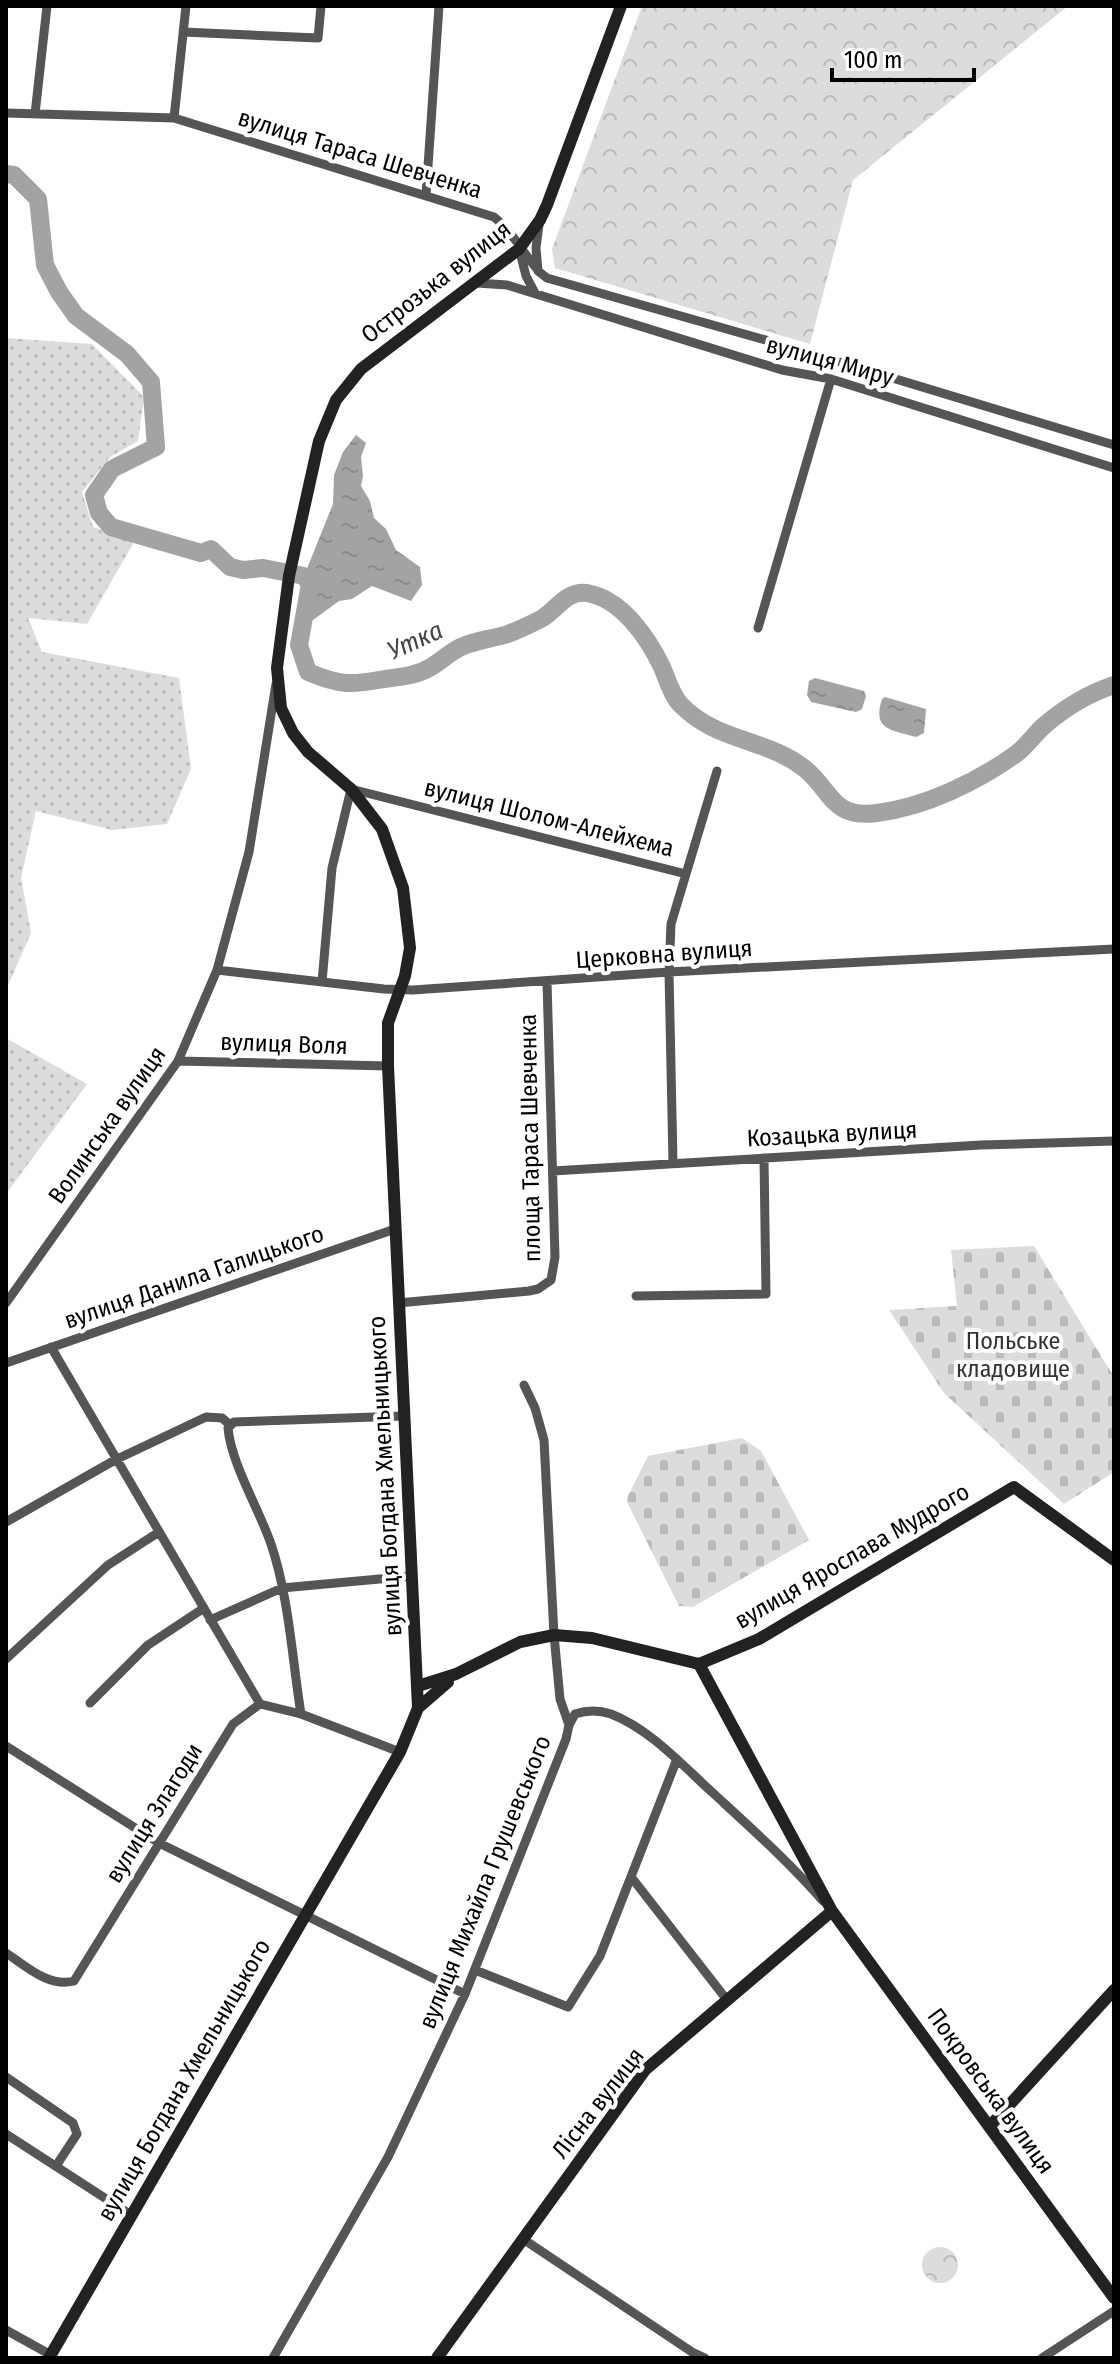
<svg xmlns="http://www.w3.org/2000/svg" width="1120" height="2364" viewBox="0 0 1120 2364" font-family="'Fira Sans Condensed',sans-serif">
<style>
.cemetery{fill:url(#cemetery-stones)}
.park{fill:url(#park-crowns)}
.garden{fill:url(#garden-dots)}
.water{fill:url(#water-ripples)}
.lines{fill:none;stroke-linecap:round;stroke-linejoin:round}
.river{stroke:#a3a3a3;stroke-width:18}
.street{stroke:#555;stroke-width:9}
.secondary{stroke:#222;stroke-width:12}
.labels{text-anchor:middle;stroke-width:8;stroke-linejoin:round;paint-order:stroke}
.street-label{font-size:24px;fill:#000;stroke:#fff}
.park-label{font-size:24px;fill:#333;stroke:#fff}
.water-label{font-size:26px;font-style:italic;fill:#444;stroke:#fff}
</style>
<defs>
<pattern id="cemetery-stones" width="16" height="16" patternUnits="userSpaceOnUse" patternTransform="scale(2)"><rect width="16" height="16" fill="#dcdcdc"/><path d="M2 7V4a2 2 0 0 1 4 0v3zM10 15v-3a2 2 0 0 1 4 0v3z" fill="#bbb"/></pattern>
<pattern id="park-crowns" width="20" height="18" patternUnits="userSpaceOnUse" patternTransform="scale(2)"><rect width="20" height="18" fill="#dcdcdc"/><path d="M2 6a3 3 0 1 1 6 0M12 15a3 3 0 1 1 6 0" fill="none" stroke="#bbb"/></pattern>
<pattern id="garden-dots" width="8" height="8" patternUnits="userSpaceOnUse" patternTransform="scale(2)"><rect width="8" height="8" fill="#dcdcdc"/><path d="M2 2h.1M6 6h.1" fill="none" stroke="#bbb" stroke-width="1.8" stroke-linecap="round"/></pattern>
<pattern id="water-ripples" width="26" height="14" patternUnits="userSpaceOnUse" patternTransform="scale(2)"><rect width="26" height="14" fill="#a3a3a3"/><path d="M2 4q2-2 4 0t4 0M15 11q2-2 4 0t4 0" fill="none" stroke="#8b8b8b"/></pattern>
</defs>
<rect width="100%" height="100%" fill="#fff"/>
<path class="cemetery" d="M 1034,1246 L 1114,1377 L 1114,1472 L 1064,1504 L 944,1393 L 889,1310 L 957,1306 L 951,1250 Z
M 742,1438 L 761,1451 L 809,1540 L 693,1607 L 679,1606 L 626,1500 L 648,1456 Z"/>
<path class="park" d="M 642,6 L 1068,6 L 853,180 L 810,344 L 555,268 L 552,249 Z
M922 2265a18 18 0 1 1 36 0a18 18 0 1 1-36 0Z"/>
<path class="garden" d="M 6,338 L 92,344 L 144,397 L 138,441 L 110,457 L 82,492 L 93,527 L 135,540 L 87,624 L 28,618 L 42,652 L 179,678 L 191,769 L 167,824 L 112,830 L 36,811 L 21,878 L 31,933 L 6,990 Z
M 6,1038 L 87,1084 L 6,1194 Z"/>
<path class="water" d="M 356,435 L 366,443 L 361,457 L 363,476 L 361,486 L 370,501 L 374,518 L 386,529 L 396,550 L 420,567 L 422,585 L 411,601 L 372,586 L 352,599 L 339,601 L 313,620 L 299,610 L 304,576 L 333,504 L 334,475 L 343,452 Z
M 815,678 L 864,691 L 866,696 L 862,709 L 856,712 L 811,702 L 807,695 L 809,681 Z
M 885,697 L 926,709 L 924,733 L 916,737 C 891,730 872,730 882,699 Z"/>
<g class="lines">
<path class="river" d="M 6,174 L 14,175 L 38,199 L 45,265 L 59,292 L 76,316 L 127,354 L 151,382 L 156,447 L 112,469 L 94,495 L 99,513 L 111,527 L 201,553 L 211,549 L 230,567 L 243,570 L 263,568 L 304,576 L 310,584 L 299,645 L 308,672 C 341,686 351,685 385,679 C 401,677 416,676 431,667 C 441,661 450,652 461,647 C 476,640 492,639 508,634 C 519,630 531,624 541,619 C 557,610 566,590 587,593 C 622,599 648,638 662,667 C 667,679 672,696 681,705 C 717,742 765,738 804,768 C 832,790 831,819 877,813 C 925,807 977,782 1016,754 C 1027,746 1035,733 1046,724 C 1065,708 1090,693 1114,685"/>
<path class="street" d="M 183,32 L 318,38 L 321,6
M 6,113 L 174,118 L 494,217 C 512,231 523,253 538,270
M 35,114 L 47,6
M 174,118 L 186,6
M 426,195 L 439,6
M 539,225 L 536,248 L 538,271 L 547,278 L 790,347 L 1114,445
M 520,252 L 526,276 L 535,293
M 477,283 L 507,285 L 782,370 L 831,379 L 1114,468
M 758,628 L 831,379
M 686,874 L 717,771
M 217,970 L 384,989 L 413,990 L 669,972 L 1114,949
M 322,982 L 332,868 L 351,789 L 686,874 L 671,924 L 669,972 L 673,1163
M 178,1061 L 388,1066
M 553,1171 L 981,1145 L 1114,1141
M 636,1296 L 766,1294 L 764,1158
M 6,1303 L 178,1061 L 217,970 L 249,852 L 276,684
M 398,1303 L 529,1291 L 538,1289 L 551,1280 L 555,1257 L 547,982
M 6,1363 L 395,1229
M 6,1522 L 115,1460 L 206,1417 L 222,1418 L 229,1424
M 210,1620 L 282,1588 L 412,1576
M 6,1659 L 108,1565 L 159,1532
M 90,1703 L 148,1645 L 204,1608
M 260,1704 L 301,1714 L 400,1752
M 301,1714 C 292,1658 289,1597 271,1544 C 259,1509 231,1463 228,1428 L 234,1422 L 403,1416
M 569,1725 L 575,1714 C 587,1710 599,1710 611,1714 C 650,1729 683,1766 713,1793 C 751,1828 789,1862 823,1901
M 6,1746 L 159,1843 L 465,1994
M 632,1878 L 727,2000
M 6,1953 C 26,1966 49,1988 74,1981 L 233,1724 L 260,1704 L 51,1347
M 475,1970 L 568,2007 L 600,1956 L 677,1759
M 6,2077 L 73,2123 L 77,2134 L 56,2166
M 6,2134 L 131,2215
M 523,2239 L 692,2352 L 705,2358
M 6,2330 L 51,2355
M 273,2358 L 388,2157 L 465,1994 L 566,1739 L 569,1725 L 560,1699 L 554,1635 L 544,1440 L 535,1408 L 524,1385
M 1042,2358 L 1114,2311"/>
<path class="secondary" d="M 699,1664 L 832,1911 L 1114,2298
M 418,1686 L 456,1674 L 520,1642 L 554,1635 L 592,1638 L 699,1664 L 759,1639 L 1014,1487 L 1114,1560
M 418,1708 L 448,1682
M 990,2126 L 1114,1990
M 49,2358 L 400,1752 L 418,1708 L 388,1066 L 388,1023 L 405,976 L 410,948 L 403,888 L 382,829 L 351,789 L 308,752 L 293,733 L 281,708 L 277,668 L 289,576 L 319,441 L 336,400 L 361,369 L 519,249 L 540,220 L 547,205 L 621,6
M 437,2358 L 645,2070 L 832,1911"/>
</g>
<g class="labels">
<g class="street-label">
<text transform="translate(360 154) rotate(17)" y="8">вулиця Тараса Шевченка</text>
<text transform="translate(436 282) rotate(-38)" y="8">Острозька вулиця</text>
<text transform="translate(830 361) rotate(15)" y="8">вулиця Миру</text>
<text transform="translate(549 818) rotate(14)" y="8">вулиця Шолом-Алейхема</text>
<text transform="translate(664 954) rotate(-4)" y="8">Церковна вулиця</text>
<text transform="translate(284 1044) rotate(2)" y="8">вулиця Воля</text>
<text transform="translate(107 1125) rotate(-55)" y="8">Волинська вулиця</text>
<text transform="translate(832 1134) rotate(-3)" y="8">Козацька вулиця</text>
<text transform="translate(530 1138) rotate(-91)" y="8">площа Тараса Шевченка</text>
<text transform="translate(194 1277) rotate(-19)" y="8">вулиця Данила Галицького</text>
<text transform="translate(385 1476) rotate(-93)" y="8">вулиця Богдана Хмельницького</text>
<text transform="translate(852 1556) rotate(-30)" y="8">вулиця Ярослава Мудрого</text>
<text transform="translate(154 1813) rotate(-58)" y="8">вулиця Злагоди</text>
<text transform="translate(485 1882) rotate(-68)" y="8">вулиця Михайла Грушевського</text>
<text transform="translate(184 2080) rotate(-60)" y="8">вулиця Богдана Хмельницького</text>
<text transform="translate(991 2091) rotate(54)" y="8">Покровська вулиця</text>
<text transform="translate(598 2103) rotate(-52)" y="8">Лісна вулиця</text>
</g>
<g class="park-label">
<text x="1013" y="1349">Польське<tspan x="1013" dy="28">кладовище</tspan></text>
</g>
<g class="water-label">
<text transform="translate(415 640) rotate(-24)" y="9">Утка</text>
</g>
</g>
<rect width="1120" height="2364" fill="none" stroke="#000000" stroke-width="16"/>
<path d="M832 68v12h142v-12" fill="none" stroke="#000000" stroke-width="4"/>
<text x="844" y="68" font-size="24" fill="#000000" stroke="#ffffff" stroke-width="6" paint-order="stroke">100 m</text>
</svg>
